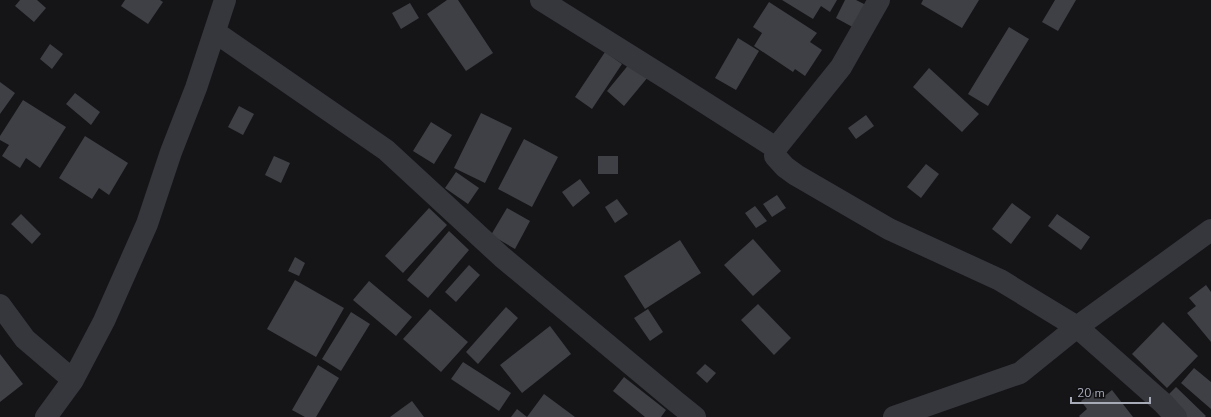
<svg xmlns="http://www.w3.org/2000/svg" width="1211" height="417" viewBox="0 0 1211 417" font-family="'Nunito Sans',sans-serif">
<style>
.building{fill:#3f4045}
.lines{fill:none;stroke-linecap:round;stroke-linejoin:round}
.minor{stroke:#36373d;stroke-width:22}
</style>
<rect width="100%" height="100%" fill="#151518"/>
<path class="building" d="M 20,0 L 37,0 L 46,8 L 34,22 L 15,6 Z
M 125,0 L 160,0 L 163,2 L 148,24 L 121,6 Z
M 447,0 L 458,0 L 493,53 L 466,71 L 427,14 Z
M 782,0 L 837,0 L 830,12 L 821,6 L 813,19 Z
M 845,0 L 856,0 L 870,7 L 858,30 L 836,18 Z
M 923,0 L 979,0 L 962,28 L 921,4 Z
M 1055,0 L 1076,0 L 1058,31 L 1042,22 Z
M 769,2 L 817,33 L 810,42 L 822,50 L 805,76 L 795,69 L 793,72 L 754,46 L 762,33 L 753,27 Z
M 410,3 L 419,18 L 401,29 L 392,13 Z
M 1009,27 L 1029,39 L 988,106 L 968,94 Z
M 738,38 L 759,51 L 736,90 L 715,78 Z
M 50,44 L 63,54 L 52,69 L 40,59 Z
M 605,52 L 622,64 L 592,109 L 575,97 Z
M 630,63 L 648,77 L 624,106 L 607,91 Z
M 929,68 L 979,114 L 962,132 L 913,87 Z
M 0,82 L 15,93 L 0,114 Z
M 75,93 L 100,112 L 91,125 L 66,104 Z
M 23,100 L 66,127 L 40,168 L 26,158 L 20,168 L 2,156 L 9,145 L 0,140 L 0,136 Z
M 239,106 L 254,114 L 243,135 L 228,127 Z
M 481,113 L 512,128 L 485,183 L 454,168 Z
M 866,115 L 874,126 L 856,139 L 848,128 Z
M 431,122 L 452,135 L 434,164 L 413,151 Z
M 85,136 L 128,163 L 109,195 L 99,188 L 92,199 L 59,178 Z
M 524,139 L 558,157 L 532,207 L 498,189 Z
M 274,156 L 290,163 L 281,183 L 265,175 Z
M 598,156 L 618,156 L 618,174 L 598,174 Z
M 926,164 L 939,174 L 921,198 L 907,187 Z
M 456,172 L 479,188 L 468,204 L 445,188 Z
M 580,179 L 590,193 L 573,207 L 562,192 Z
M 777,195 L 786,208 L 772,217 L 763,204 Z
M 617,199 L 628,214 L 615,223 L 605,207 Z
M 1012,203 L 1031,217 L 1011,244 L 992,229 Z
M 755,206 L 767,221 L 756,228 L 745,213 Z
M 429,208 L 447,225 L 403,273 L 385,256 Z
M 507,208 L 530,221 L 515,249 L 491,235 Z
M 21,214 L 41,234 L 32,244 L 11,224 Z
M 1057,214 L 1090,237 L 1081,250 L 1048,226 Z
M 449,231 L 469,250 L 428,298 L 407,280 Z
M 753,239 L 781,271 L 753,296 L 724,265 Z
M 680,240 L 701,273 L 645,309 L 624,276 Z
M 295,257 L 305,263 L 299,276 L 288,271 Z
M 469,265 L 480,275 L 456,302 L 445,292 Z
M 295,280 L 344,308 L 316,357 L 267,329 Z
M 369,281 L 412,317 L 396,336 L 353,300 Z
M 1206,285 L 1211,292 L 1211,342 L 1187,313 L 1196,306 L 1189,298 Z
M 758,304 L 791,338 L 774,355 L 741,320 Z
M 506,307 L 518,318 L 478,364 L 466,352 Z
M 430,309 L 468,342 L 441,372 L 403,339 Z
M 648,309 L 663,332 L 650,341 L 634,318 Z
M 351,312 L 370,324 L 341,371 L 322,359 Z
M 1163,322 L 1198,356 L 1167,388 L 1132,354 Z
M 550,326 L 571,354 L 522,393 L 500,365 Z
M 0,354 L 23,384 L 0,402 Z
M 463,362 L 511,393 L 499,411 L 451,379 Z
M 705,364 L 716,373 L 707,383 L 696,373 Z
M 318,365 L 339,378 L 316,417 L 305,417 L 292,410 Z
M 1194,368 L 1211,382 L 1211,409 L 1181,383 Z
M 624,377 L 666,410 L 661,417 L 645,417 L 613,391 Z
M 1176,387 L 1206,416 L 1205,417 L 1184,417 L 1164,399 Z
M 1112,390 L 1133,417 L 1080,417 L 1079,416 L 1087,409 L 1081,401 L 1095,391 L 1101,399 Z
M 544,394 L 575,417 L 511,417 L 517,409 L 527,417 Z
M 412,401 L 424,417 L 390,417 Z"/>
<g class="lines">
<path class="minor" d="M 541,0 L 669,80 L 776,148
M 879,0 L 841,67 L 776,148 L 775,156 L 785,167 L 796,175 L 889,229 L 1000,280 L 1077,327 L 1163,403 L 1176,417
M 215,32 L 386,150 L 502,257 L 675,401 L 695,417
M 0,305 L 25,339 L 73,380
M 46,417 L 73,380 L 104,321 L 147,224 L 171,152 L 196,88 L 225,0
M 894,417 L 1020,373 L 1077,327 L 1211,230"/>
</g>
<path d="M1071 397v6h79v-6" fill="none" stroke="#a7abb8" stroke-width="2"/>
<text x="1077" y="397" font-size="12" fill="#a7abb8" stroke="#101013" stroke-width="3" paint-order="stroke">20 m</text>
</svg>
